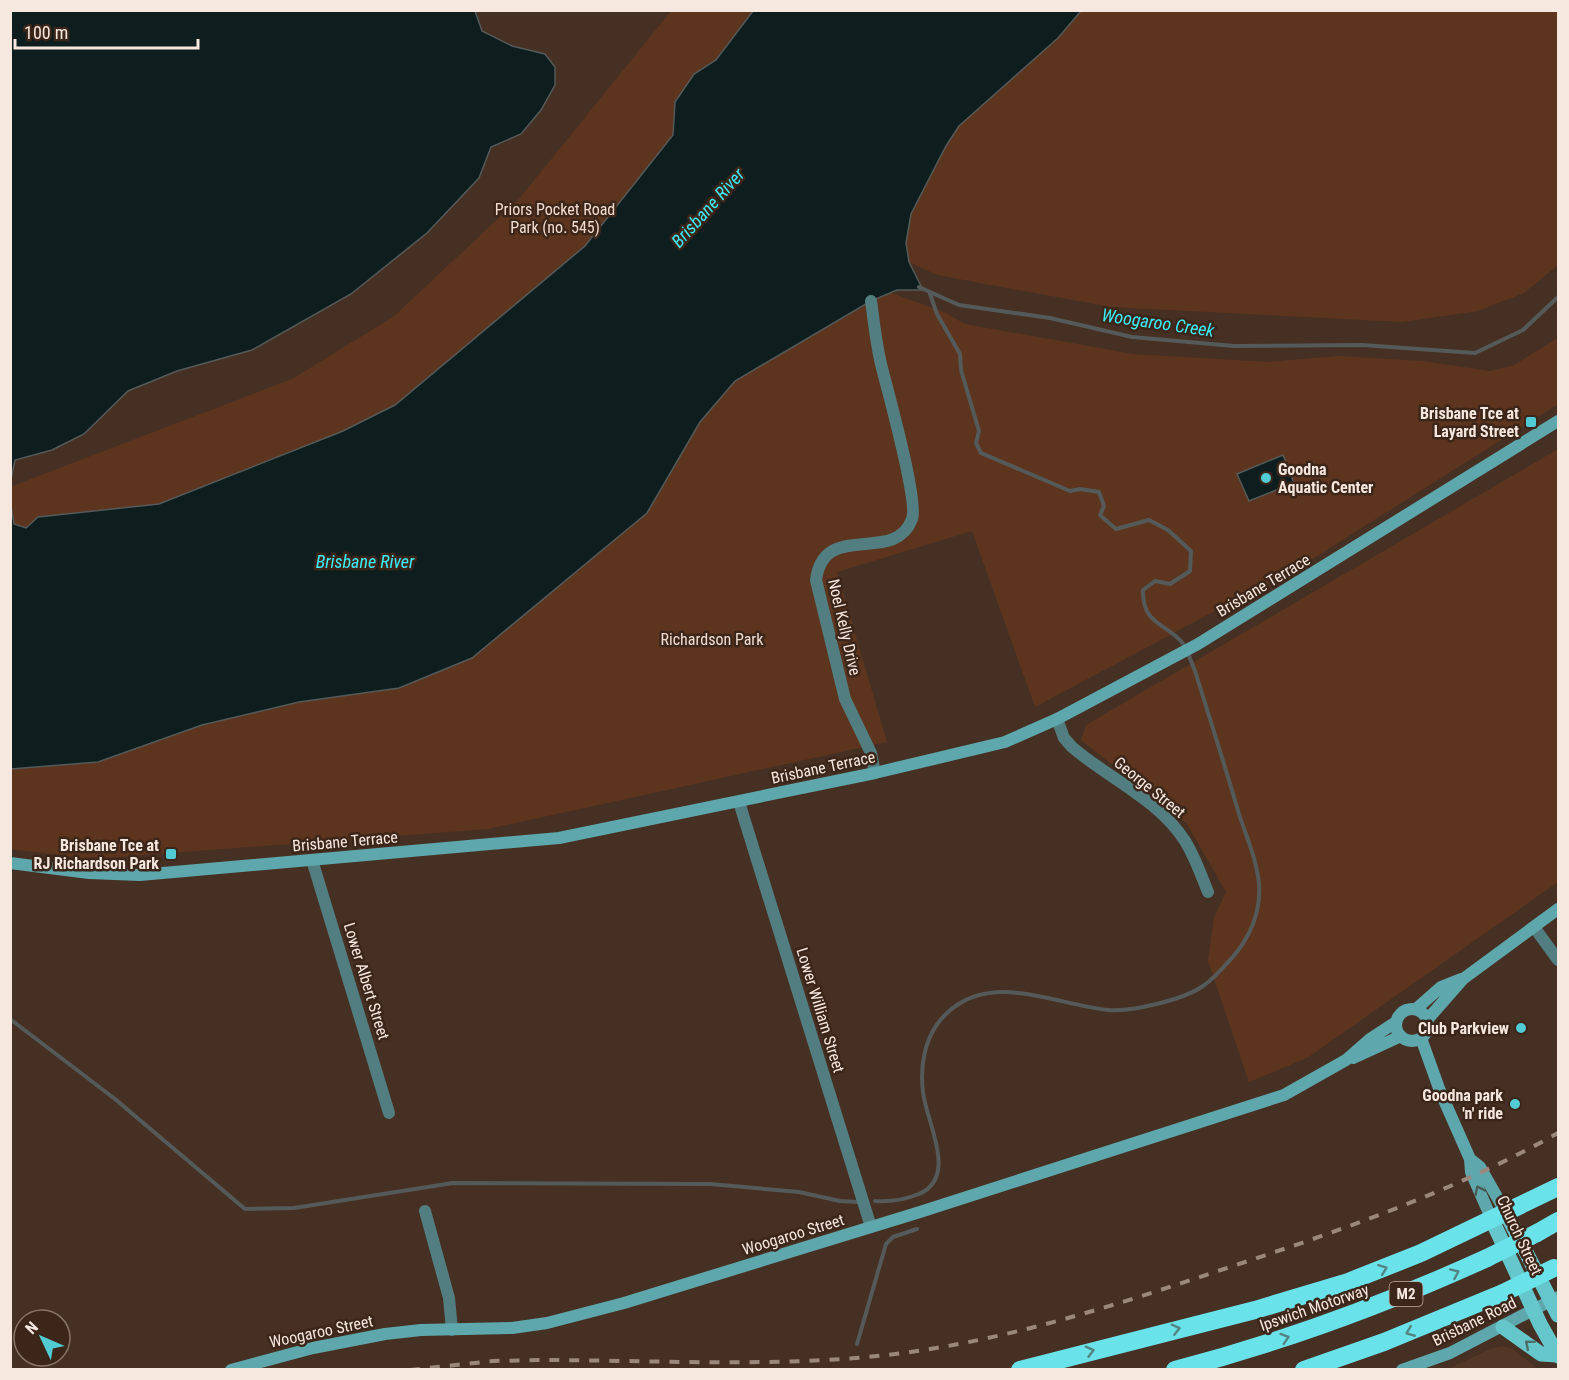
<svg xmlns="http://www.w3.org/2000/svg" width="1569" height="1380" viewBox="0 0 1569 1380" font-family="'Roboto Condensed',sans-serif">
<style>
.built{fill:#533626}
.green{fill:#5d351e}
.water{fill:#0e1e1f;stroke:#545a59;stroke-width:1.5}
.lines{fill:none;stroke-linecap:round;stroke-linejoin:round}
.stream{stroke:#545a59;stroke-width:4}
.street{stroke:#527e81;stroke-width:12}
.secondary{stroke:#5ea7ac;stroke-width:12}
.primary{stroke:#65c6cc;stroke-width:15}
.highway{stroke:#6ae2ea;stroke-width:18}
.rail{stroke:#9a887d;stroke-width:4;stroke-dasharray:10 10;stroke-linecap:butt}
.highway-bridge{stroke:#6ae2ea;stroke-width:18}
.oneway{stroke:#4a5a54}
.oneway2{stroke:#538482}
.oneway3{stroke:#4e6e6a}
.poi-dot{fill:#51ccd4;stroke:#3c261a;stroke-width:2}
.labels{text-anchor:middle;stroke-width:5;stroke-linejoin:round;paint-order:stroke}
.shield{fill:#3c261a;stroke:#beada4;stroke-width:1.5}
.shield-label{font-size:15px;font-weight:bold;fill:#f6e7df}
.park-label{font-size:16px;fill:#f1dcd1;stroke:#3c261a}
.poi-label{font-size:16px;font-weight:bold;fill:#f6e7df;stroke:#3c261a;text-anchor:end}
.street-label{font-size:16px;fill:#f6e7df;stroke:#3c261a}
.water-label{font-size:18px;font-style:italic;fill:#3bf0fb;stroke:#3c261a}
</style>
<rect width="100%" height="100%" fill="#463023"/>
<path class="built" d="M 1503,1346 L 1513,1349 L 1538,1369 L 1448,1369 L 1492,1348 Z"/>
<path class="green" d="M 671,11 L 753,11 L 716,60 L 694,74 L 675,102 L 673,135 L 585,246 L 395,405 L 343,431 L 159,504 L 38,517 L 26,528 L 14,524 L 10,487 L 292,379 L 393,317 L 519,199 Z
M 1081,11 L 1558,11 L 1558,265 L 1524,293 L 1478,311 L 1402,322 L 1111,307 L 937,275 L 909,262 L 906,243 L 911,214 L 946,146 L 959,126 L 1058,38 Z
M 889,292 L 946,313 L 965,324 L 1133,354 L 1268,362 L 1339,356 L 1422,361 L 1490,371 L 1514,365 L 1558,338 L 1558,404 L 1314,558 L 1035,707 L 972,531 L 837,572 L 887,742 L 488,829 L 92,859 L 11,849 L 11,769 L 98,762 L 198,726 L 299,702 L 647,513 L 700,422 L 734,381 Z
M 1558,449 L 1558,882 L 1307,1058 L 1249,1082 L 1208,961 L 1214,917 L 1226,892 L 1187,824 L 1081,740 L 1086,725 Z"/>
<path class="water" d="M 11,10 L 475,11 L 482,31 L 512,46 L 545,54 L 555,67 L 555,85 L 541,110 L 521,134 L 491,147 L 479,178 L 427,233 L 351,294 L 252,350 L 177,371 L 128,391 L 84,434 L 52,450 L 15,460 L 11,479 Z
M 753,11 L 1081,11 L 1058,38 L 959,126 L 946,146 L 911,214 L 906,243 L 909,262 L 923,290 L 897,290 L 871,301 L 735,381 L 700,422 L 647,513 L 472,658 L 399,688 L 299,702 L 202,725 L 98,762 L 11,769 L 10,499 L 14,524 L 26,528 L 38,517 L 159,504 L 343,431 L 395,405 L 585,246 L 673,135 L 675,102 L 694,74 L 716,60 Z
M 1283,455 L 1294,483 L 1249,501 L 1237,474 Z"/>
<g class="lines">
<path class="stream" d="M 919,287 L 959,305 L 1050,318 L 1132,337 L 1234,346 L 1362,345 L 1475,353 L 1523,330 L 1558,297
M 10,1019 L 115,1099 L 245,1209 L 294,1208 L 453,1183 L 710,1184 L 799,1192 L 840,1201 L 859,1202
M 875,1201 C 891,1202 904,1200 919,1194 C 959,1177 926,1122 923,1092 C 920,1068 924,1042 938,1023 C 982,966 1051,1004 1108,1010 C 1131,1012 1183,1000 1203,986 C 1214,979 1223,967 1232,958 C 1250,937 1261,912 1259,884 C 1257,860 1246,836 1239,814 C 1225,766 1210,719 1195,671 C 1191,662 1187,648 1181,641 C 1164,623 1142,623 1143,590 L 1155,581 L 1170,584 L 1190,571 L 1191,551 L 1168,530 L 1149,520 L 1116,529 L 1100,515 L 1104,506 L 1099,492 L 1080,489 L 1070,491 L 981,453 L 976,443 L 979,431 L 961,370 L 960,354 L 937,314 L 930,294
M 857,1344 L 886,1244 L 893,1237 L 917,1229"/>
<path class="street" d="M 871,301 C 874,322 876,343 881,364 C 887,389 919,502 912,519 C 895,566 824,519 816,580 L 845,699 L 871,753 L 875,773
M 1057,719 L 1064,738 L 1072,747 C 1108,778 1159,800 1185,841 C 1195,857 1201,875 1208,892
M 739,802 L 871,1227
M 312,860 L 389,1113
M 1534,927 L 1558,960
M 425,1211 L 449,1298 L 452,1330"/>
<path class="secondary" d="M 10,863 L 89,873 L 140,875 L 559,838 L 875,773 L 1005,742 L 1057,719 L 1198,644 L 1558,421
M 1416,1009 L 1441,987 L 1461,979
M1396 1025a16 16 0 1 1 32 0a16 16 0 1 1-32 0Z
M 1427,1020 L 1463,979 L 1558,909
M 1421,1038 L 1440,1091 L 1470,1159 L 1471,1172 L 1492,1220
M 1353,1058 L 1401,1036
M 1470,1159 L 1480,1167 L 1506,1213
M 231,1370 L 313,1348 L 385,1334 L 421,1330 L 512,1328 L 547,1323 L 624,1303 L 920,1212 L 1284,1095 L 1346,1060 L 1370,1039 L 1396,1022
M 1402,1370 L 1450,1353 L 1558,1297"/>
<path class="primary" d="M 1506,1213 L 1558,1315
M 1492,1220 L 1540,1324 L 1558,1356
M 1503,1327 L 1541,1354 L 1557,1355"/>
<path class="highway" d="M 1537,1233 L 1558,1221
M 1020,1370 L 1255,1310 L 1348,1282 L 1421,1253 L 1558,1187
M 1175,1370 C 1283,1342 1386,1304 1487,1258
M 1304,1370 L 1384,1342 L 1503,1293"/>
<path class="rail" d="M 410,1370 L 493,1361 L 539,1360 C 655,1360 780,1368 895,1354 C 1009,1340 1116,1305 1224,1269 C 1339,1231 1453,1192 1558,1133"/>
<path class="highway-bridge" d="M 1487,1258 L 1537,1233
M 1503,1293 L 1554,1268"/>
</g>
<defs><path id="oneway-chevron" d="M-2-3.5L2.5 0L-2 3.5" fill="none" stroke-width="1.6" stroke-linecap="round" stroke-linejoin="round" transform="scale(1.5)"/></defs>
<use class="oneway" href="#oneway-chevron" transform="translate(1479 1190) rotate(-115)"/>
<g class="oneway2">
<use href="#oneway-chevron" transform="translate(1383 1269) rotate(-21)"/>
<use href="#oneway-chevron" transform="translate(1455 1273) rotate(-24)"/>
<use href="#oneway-chevron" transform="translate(1176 1329) rotate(-14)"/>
<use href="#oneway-chevron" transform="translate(1410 1332) rotate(158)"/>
<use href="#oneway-chevron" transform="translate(1285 1338) rotate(-18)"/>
<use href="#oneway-chevron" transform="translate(1090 1351) rotate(-15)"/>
</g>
<use class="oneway3" href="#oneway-chevron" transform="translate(1529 1344) rotate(-140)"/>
<g class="poi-dot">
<rect x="1525" y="416" width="12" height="12" rx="3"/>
<circle cx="1266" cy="478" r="6"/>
<rect x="165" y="848" width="12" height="12" rx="3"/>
<circle cx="1521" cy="1028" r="6"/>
<circle cx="1515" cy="1104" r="6"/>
</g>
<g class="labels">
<rect class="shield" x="1389.5" y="1282" width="33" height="24" rx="4.5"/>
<g class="shield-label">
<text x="1406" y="1299">M2</text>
</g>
<g class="park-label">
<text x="555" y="215">Priors Pocket Road<tspan x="555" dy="18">Park (no. 545)</tspan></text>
<text x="712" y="645">Richardson Park</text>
</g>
<g class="poi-label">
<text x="1519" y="419">Brisbane Tce at<tspan x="1519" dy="18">Layard Street</tspan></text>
<text x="1278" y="475" text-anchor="start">Goodna<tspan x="1278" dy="18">Aquatic Center</tspan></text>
<text x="159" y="851">Brisbane Tce at<tspan x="159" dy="18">RJ Richardson Park</tspan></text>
<text x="1509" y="1034">Club Parkview</text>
<text x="1503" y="1101">Goodna park<tspan x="1503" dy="18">'n' ride</tspan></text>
</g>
<g class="street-label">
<text transform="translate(1263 585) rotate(-31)" y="6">Brisbane Terrace</text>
<text transform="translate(845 627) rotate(77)" y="6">Noel Kelly Drive</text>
<text transform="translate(823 767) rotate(-12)" y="6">Brisbane Terrace</text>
<text transform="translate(1150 787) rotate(39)" y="6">George Street</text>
<text transform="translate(345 841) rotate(-5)" y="6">Brisbane Terrace</text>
<text transform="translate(367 981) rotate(73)" y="6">Lower Albert Street</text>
<text transform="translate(821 1010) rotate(73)" y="6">Lower William Street</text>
<text transform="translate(793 1234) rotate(-17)" y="6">Woogaroo Street</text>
<text transform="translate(1520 1235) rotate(65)" y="6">Church Street</text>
<text transform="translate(1314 1307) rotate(-19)" y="6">Ipswich Motorway</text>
<text transform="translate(1474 1321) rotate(-26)" y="6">Brisbane Road</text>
<text transform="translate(321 1331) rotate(-12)" y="6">Woogaroo Street</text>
</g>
<g class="water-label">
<text transform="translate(708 208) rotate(-48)" y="6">Brisbane River</text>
<text transform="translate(1158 323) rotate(8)" y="6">Woogaroo Creek</text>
<text x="365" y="568">Brisbane River</text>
</g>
</g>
<rect width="1569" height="1380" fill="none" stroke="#f6e7df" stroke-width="24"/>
<g transform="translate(42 1338) rotate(314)"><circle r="28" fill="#3c261a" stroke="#867369" stroke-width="1.5"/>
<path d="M0-4.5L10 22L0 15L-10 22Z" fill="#51ccd4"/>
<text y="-9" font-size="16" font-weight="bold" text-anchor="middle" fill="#f6e7df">N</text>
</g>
<path d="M15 39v9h183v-9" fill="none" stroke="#f6e7df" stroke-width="3"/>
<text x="24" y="39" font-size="18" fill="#f6e7df" stroke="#3c261a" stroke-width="4.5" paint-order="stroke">100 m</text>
</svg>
